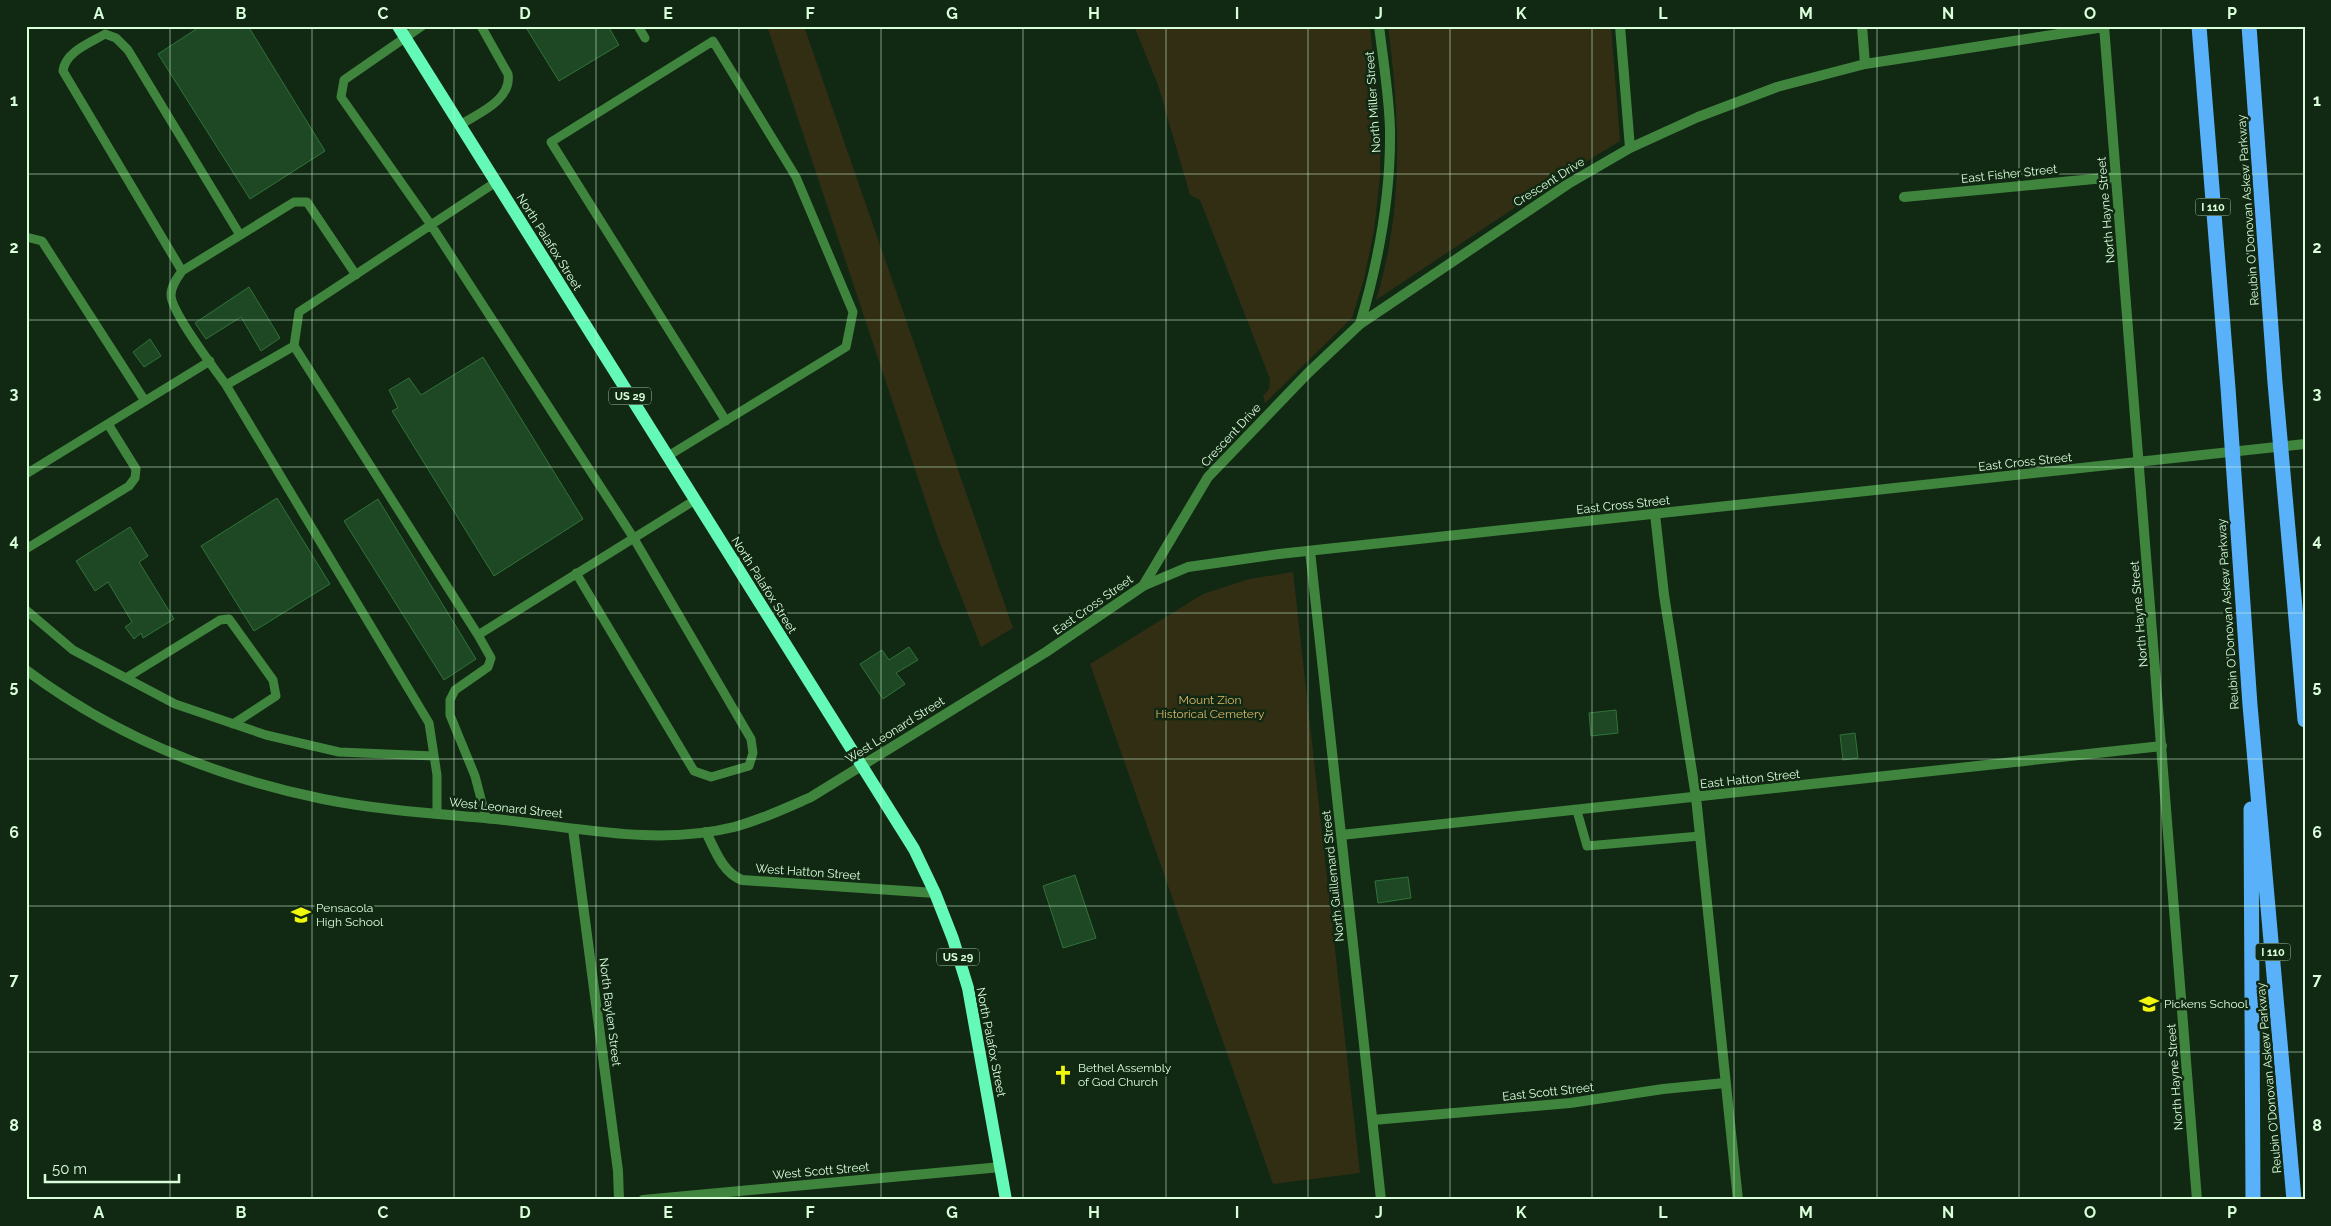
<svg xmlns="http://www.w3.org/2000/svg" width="2331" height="1226" viewBox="0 0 2331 1226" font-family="Raleway,sans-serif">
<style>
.green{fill:#312e14}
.building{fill:#1d4823;stroke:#307339}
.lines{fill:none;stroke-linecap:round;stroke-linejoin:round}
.service{stroke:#40853e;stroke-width:9}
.minor{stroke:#40853e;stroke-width:10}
.tertiary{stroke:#40853e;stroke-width:10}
.primary{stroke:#64f9b6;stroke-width:12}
.motorway{stroke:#58b1f9;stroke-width:15}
.grid{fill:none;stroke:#d9feda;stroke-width:1;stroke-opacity:0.55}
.labels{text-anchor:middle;stroke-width:5;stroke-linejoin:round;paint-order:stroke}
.shield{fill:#112813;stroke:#9dbe9e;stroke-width:1}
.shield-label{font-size:11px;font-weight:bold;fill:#d9feda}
.street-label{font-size:12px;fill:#d9feda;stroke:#112813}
.park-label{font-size:12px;fill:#dcb666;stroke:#112813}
.poi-label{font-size:12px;fill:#d9feda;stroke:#112813;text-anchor:start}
.neatline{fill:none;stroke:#d9feda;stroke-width:2}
.grid-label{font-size:16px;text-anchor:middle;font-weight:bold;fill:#d9feda}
</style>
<rect width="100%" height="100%" fill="#112813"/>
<path class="green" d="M 767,26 L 804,26 L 1013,628 L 981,647 L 939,541 Z
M 1134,26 L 1370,26 L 1380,129 L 1380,177 L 1374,231 L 1364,279 L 1352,318 L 1265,403 L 1263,396 L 1269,389 L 1270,379 L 1200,200 L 1190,195 L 1158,85 Z
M 1388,26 L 1611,26 L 1620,141 L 1564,175 L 1376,300 C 1404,210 1400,119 1388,26 Z
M 1293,572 L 1360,1173 L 1273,1184 L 1090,664 L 1203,594 L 1249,579 Z"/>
<path class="building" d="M 201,26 L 248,26 L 325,151 L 250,199 L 158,54 Z
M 525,26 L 608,26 L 619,45 L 559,81 Z
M 249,287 L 280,338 L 261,351 L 241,317 L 206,339 L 195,323 Z
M 150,339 L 161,356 L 144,367 L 133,352 Z
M 483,357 L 583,519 L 494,576 L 392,411 L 398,408 L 389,390 L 409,378 L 421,395 Z
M 277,498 L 330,584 L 254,631 L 201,546 Z
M 378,499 L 476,659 L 444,680 L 344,521 Z
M 130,527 L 148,556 L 139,562 L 174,619 L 143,638 L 141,633 L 134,639 L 125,627 L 132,622 L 108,582 L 95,591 L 76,561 Z
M 909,647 L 918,660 L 896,673 L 905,684 L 883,699 L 860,664 L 882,650 L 889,660 Z
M 1616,710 L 1618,733 L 1591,736 L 1589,713 Z
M 1855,733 L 1858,758 L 1843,760 L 1840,735 Z
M 1075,875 L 1096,938 L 1063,948 L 1043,886 Z
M 1408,877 L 1411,898 L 1378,903 L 1375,881 Z"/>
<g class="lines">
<path class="service" d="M 422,26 L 344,80 L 341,97 L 431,225 L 633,537 L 751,739 L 753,753 L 749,766 L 711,777 L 694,771 L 576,573
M 638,26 L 645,38
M 460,125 C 479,113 512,100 508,74 L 481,26
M 496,182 L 299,312 L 294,346 L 478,635 L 695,500
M 26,237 L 42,241 L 145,401
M 182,271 L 63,71 C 65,52 90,43 105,34 L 116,38 L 128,50 L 240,235
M 294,346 L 226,385 L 429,723 L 437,775 L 437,813
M 226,385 C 214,368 171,312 171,295 C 171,286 177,278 182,271 L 294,202 L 307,202 L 356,275
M 668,456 L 846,347 L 853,312 L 796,177 L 713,41 L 551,142 L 726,421
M 26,474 L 210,361
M 26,549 L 129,486 L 135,478 L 136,469 L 108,424
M 26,610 L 73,650 L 175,704 L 266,735 L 339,752 L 434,756
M 478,635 L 491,658 L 488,667 L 455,690 L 450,700 L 450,715 L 475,776 L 486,818
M 126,678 L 220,620 L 229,619 L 273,680 L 276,696 L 233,724
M 1577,811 L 1587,846 L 1700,836"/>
<path class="minor" d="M 1620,26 L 1630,148
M 1862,26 L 1865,64
M 2104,26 L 2197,1200
M 1904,197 L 2115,177
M 1360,324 C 1379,260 1391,196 1390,129 C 1389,94 1383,60 1379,26
M 1655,514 L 1664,595 L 1696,797 L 1738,1200
M 1310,551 L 1381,1200
M 1143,586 L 1208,477 L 1308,373 L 1360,324 L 1568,184 L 1630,148 L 1698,117 L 1777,87 L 1865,64 L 2104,27
M 573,829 L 618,1171 L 619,1200
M 706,832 C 715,850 723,873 742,880 L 935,893
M 1341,835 L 2162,746
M 1373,1120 L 1570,1103 L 1663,1089 L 1725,1083
M 643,1200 L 1001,1167"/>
<path class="tertiary" d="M 26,670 C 114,736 216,777 323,799 C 383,811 444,814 504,820 C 580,828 658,846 734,827 C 761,820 786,808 811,797 L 1046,652 L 1143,586 L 1188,567 L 1279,554 L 2305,444"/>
<path class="primary" d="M 398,26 L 914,849 L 935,893 L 953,939 L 968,988 L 1006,1200"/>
<path class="motorway" d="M 2199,26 L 2228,388 L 2250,705 L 2294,1200
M 2249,26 L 2275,383 L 2305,720
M 2251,809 L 2253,1200"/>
</g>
<path class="grid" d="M 170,26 L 170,1200M 312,26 L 312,1200M 454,26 L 454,1200M 596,26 L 596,1200M 739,26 L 739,1200M 881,26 L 881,1200M 1023,26 L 1023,1200M 1166,26 L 1166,1200M 1308,26 L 1308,1200M 1450,26 L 1450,1200M 1592,26 L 1592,1200M 1734,26 L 1734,1200M 1877,26 L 1877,1200M 2019,26 L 2019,1200M 2161,26 L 2161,1200M 26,174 L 2305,174M 26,320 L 2305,320M 26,467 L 2305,467M 26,613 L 2305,613M 26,759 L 2305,759M 26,906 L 2305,906M 26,1052 L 2305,1052"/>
<defs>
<symbol id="school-bare" viewBox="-9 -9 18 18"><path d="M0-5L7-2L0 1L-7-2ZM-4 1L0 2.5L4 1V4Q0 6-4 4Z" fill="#f0f60c" stroke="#112813" stroke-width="2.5" paint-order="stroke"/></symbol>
<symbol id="church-bare" viewBox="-9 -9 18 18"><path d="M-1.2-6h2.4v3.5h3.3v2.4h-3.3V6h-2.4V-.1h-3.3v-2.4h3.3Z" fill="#f0f60c" stroke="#112813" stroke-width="2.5" paint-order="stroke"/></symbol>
</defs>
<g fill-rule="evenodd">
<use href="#school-bare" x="287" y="901" width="28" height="28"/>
<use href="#school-bare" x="2135" y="990" width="28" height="28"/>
<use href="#church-bare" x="1049" y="1061" width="28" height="28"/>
</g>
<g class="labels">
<g class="shield">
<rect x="2195.5" y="198.5" width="35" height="17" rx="4"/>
<rect x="609" y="387.5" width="42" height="17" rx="4"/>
<rect x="2255.5" y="943.5" width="35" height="17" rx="4"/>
<rect x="937" y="948.5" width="42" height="17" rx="4"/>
</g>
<g class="shield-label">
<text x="2213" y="211">I 110</text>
<text x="630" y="400">US 29</text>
<text x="2273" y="956">I 110</text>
<text x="958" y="961">US 29</text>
</g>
<g class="street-label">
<text transform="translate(1373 102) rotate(-94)" y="4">North Miller Street</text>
<text transform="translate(2009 174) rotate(-6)" y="4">East Fisher Street</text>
<text transform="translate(1549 182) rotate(-32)" y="4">Crescent Drive</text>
<text transform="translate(2106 210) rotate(-95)" y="4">North Hayne Street</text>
<text transform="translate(2248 210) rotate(-94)" y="4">Reubin O'Donovan Askew Parkway</text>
<text transform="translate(549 242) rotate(58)" y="4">North Palafox Street</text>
<text transform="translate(1231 435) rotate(-47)" y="4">Crescent Drive</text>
<text transform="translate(2025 462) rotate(-6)" y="4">East Cross Street</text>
<text transform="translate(1623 505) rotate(-6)" y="4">East Cross Street</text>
<text transform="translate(764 585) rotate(58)" y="4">North Palafox Street</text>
<text transform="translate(1093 605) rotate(-35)" y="4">East Cross Street</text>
<text transform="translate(2139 614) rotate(-95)" y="4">North Hayne Street</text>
<text transform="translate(2228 614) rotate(-94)" y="4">Reubin O'Donovan Askew Parkway</text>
<text transform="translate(895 730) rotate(-32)" y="4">West Leonard Street</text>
<text transform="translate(1750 779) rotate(-6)" y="4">East Hatton Street</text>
<text transform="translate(506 808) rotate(6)" y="4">West Leonard Street</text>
<text transform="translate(808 872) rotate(4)" y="4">West Hatton Street</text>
<text transform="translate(1333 876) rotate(-96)" y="4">North Guillemard Street</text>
<text transform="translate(610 1012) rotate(83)" y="4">North Baylen Street</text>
<text transform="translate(991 1042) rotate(79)" y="4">North Palafox Street</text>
<text transform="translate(2175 1077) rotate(-94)" y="4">North Hayne Street</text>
<text transform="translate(2269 1078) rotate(-95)" y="4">Reubin O'Donovan Askew Parkway</text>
<text transform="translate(1548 1092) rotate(-6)" y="4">East Scott Street</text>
<text transform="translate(821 1171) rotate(-5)" y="4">West Scott Street</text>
</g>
<g class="park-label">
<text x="1210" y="704">Mount Zion<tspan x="1210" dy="14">Historical Cemetery</tspan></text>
</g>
<g class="poi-label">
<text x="316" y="912">Pensacola<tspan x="316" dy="14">High School</tspan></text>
<text x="2164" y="1008">Pickens School</text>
<text x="1078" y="1072">Bethel Assembly<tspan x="1078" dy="14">of God Church</tspan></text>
</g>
</g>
<rect width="2331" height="1226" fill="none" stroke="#112813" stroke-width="55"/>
<path d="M45 1174v8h134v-8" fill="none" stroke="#d9feda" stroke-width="2.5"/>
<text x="52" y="1174" font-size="15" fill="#d9feda" stroke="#112813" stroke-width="4" paint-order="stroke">50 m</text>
<rect x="28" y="28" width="2276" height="1170" class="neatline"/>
<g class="grid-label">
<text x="99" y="19">A</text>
<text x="241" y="19">B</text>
<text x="383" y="19">C</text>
<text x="525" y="19">D</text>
<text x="668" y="19">E</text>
<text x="810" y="19">F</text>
<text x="952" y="19">G</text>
<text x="1094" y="19">H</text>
<text x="1237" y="19">I</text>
<text x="1379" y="19">J</text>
<text x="1521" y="19">K</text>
<text x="1663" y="19">L</text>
<text x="1806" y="19">M</text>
<text x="1948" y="19">N</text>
<text x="2090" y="19">O</text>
<text x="2232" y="19">P</text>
<text x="14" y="106">1</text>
<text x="2317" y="106">1</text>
<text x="14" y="253">2</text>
<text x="2317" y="253">2</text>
<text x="14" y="399">3</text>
<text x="2317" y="399">3</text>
<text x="14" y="546">4</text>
<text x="2317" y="546">4</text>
<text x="14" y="692">5</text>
<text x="2317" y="692">5</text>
<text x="14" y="838">6</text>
<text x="2317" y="838">6</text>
<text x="14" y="985">7</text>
<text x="2317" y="985">7</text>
<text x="14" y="1131">8</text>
<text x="2317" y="1131">8</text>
<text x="99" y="1218">A</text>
<text x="241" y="1218">B</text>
<text x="383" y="1218">C</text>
<text x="525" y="1218">D</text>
<text x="668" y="1218">E</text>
<text x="810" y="1218">F</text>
<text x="952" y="1218">G</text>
<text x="1094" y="1218">H</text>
<text x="1237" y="1218">I</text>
<text x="1379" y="1218">J</text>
<text x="1521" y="1218">K</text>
<text x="1663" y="1218">L</text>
<text x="1806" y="1218">M</text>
<text x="1948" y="1218">N</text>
<text x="2090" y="1218">O</text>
<text x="2232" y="1218">P</text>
</g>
</svg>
